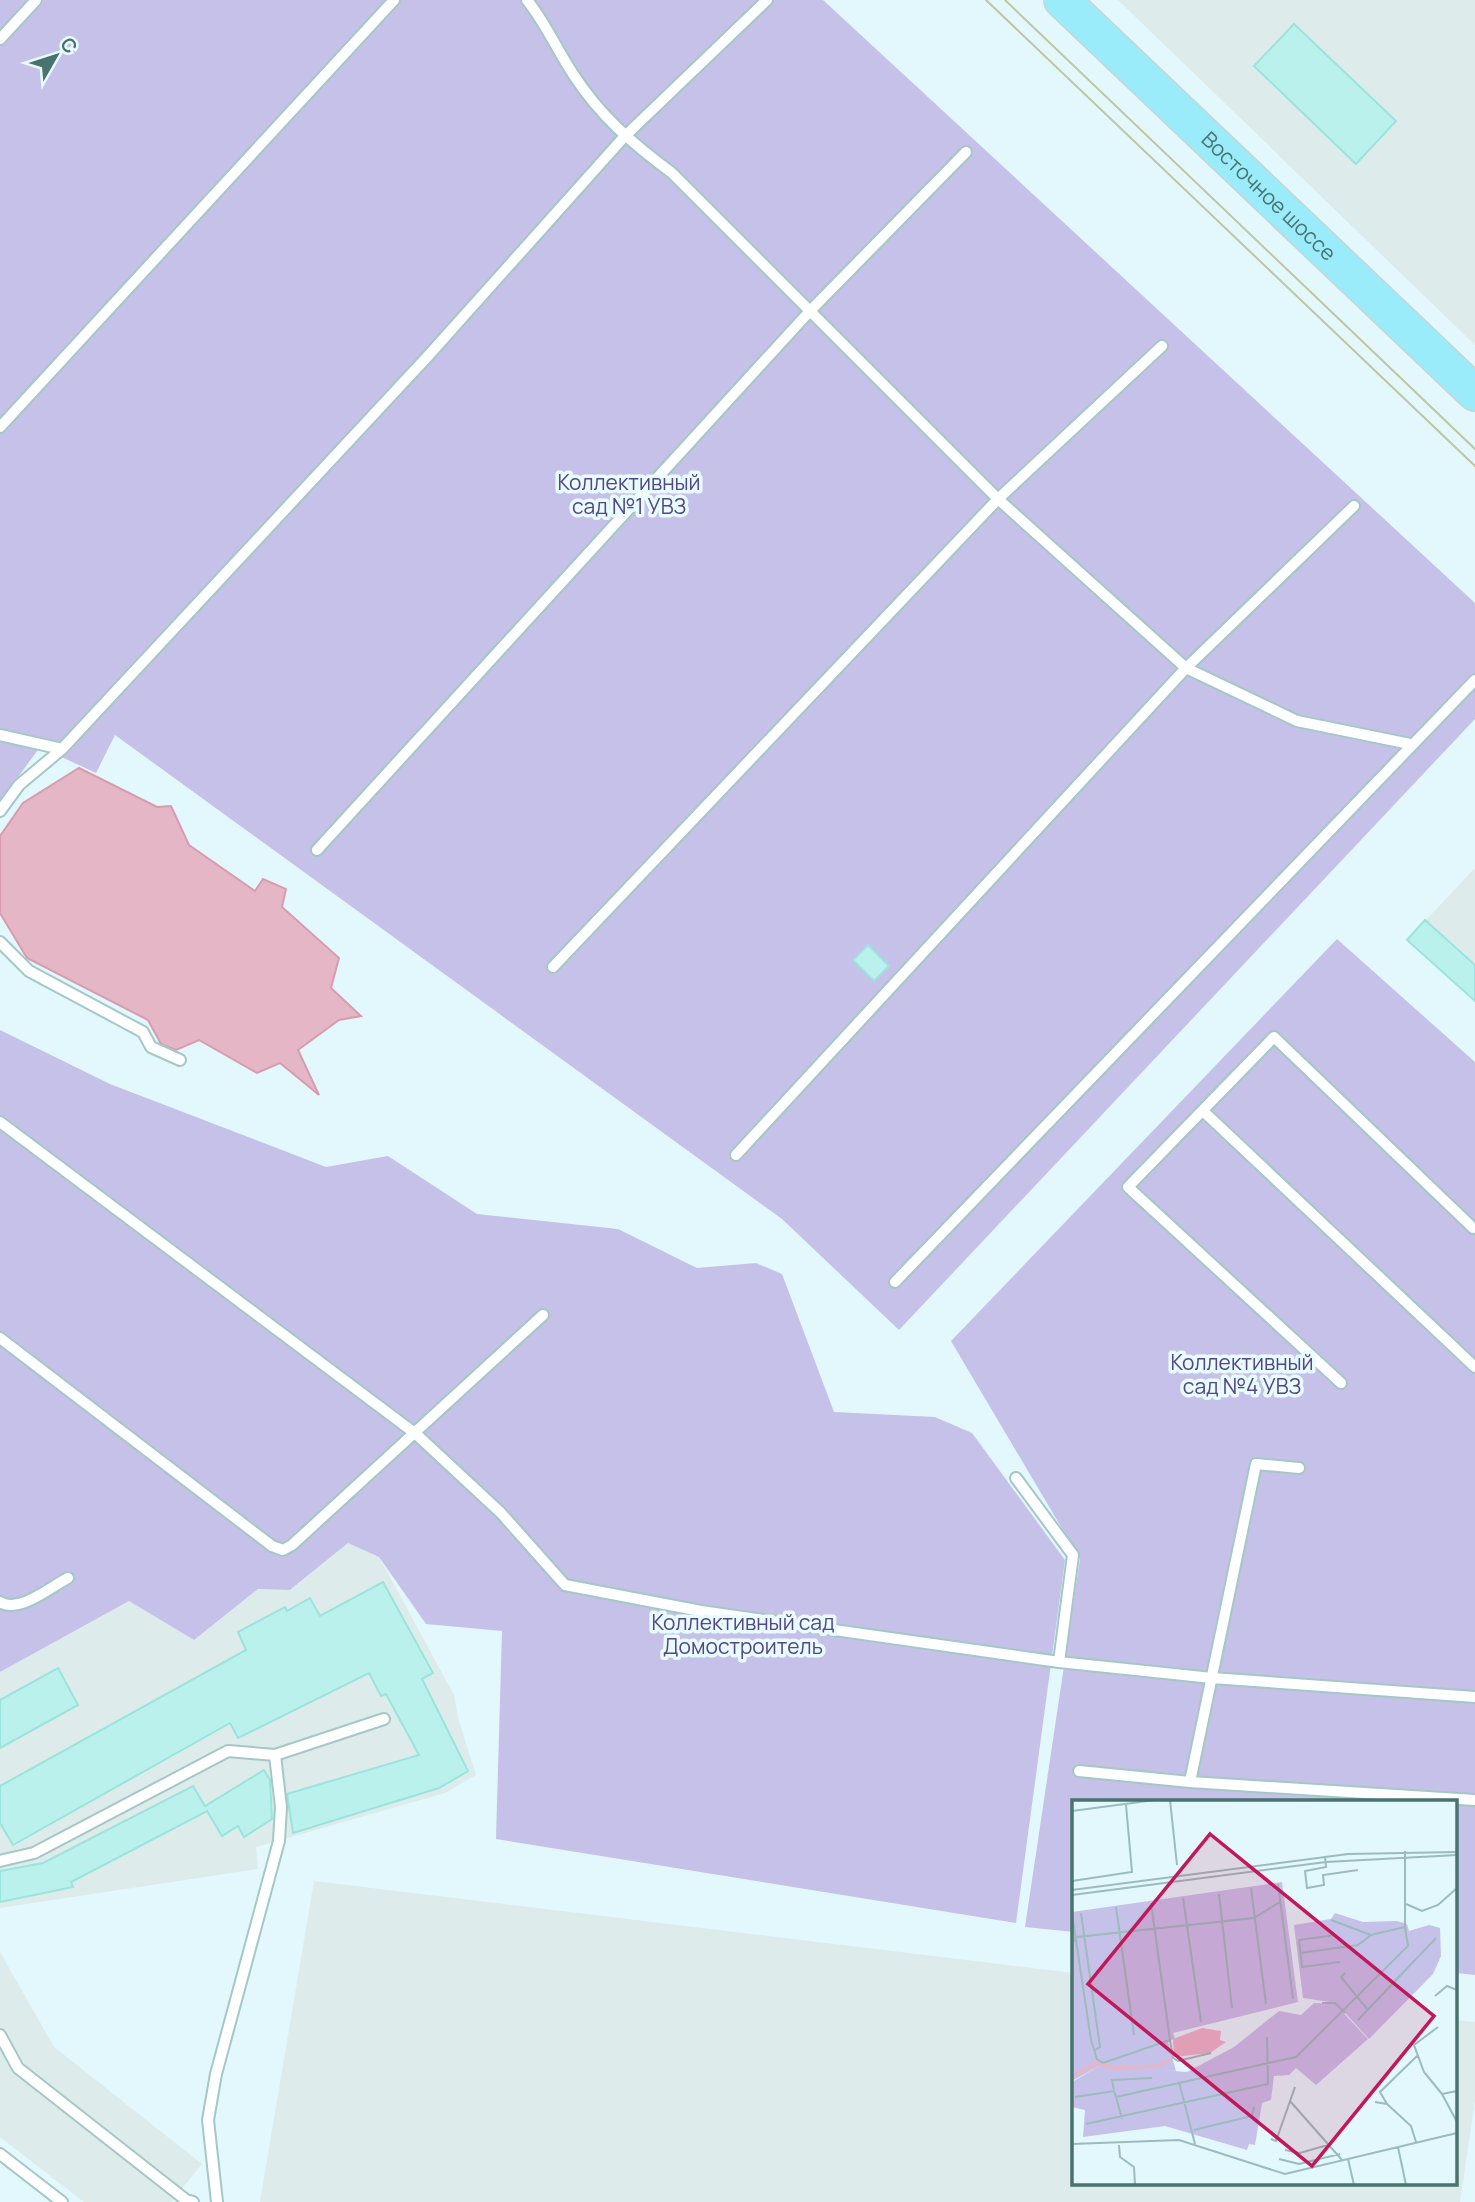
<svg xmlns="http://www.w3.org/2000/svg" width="1475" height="2202" viewBox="0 0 1475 2202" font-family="Manrope,sans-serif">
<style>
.industrial{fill:#ddebeb}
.green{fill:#c6c1e9}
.water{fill:#e5b7c6;stroke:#d79daf;stroke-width:2}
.building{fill:#baf1ed;stroke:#9ae4dd;stroke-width:2}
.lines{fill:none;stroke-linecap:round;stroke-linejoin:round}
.lane-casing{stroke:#a4c8c6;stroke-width:14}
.primary-casing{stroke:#c8d5d4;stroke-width:38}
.lane{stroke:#fff;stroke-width:10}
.primary{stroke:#9aecfb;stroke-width:35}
.tram{stroke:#c2c5a1;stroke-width:2}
.labels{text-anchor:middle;stroke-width:7;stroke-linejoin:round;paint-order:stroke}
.street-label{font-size:21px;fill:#49736f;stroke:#e8fcff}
.park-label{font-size:21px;fill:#554685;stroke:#e8fcff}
.inset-river{fill:none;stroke:#e5b7c6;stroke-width:3.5}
.inset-road{fill:none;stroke:#9cbbbc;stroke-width:2}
.view{fill:#c2185b;fill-opacity:0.15;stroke:#c2185b;stroke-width:3.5}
.inset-edge{fill:none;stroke:#49736f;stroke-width:3.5}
</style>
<rect width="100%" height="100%" fill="#e2f8fc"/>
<path class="industrial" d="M 1118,0 L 1475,0 L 1475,345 Z
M 1475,868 L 1475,1001 L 1407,940 Z
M 348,1543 L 379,1557 L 454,1695 L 458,1718 L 476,1775 L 445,1793 L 256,1847 L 258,1869 L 0,1908 L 0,1672 L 129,1601 L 194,1640 L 258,1589 L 291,1590 Z
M 314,1881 L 1074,1973 L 1074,2183 L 1456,2183 L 1456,2020 L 1475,2022 L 1475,2101 L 1460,2202 L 260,2202 Z
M 0,1952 L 54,2047 L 202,2164 L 171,2202 L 84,2202 L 0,2137 Z"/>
<path class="green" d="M 0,0 L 823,0 L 1475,603 L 1475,719 L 899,1330 L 782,1219 L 115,735 L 96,773 L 40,747 L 0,802 Z
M 1337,939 L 1475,1062 L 1475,1975 L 1456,1973 L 1456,1801 L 1074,1801 L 1074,1932 L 1025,1927 L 1080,1559 L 951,1341 Z
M 0,1030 L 110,1084 L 326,1167 L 388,1156 L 477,1214 L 618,1229 L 697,1268 L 756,1263 L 782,1274 L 834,1412 L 935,1417 L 972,1433 L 1065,1560 L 1016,1923 L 496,1839 L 502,1631 L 426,1624 L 379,1557 L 348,1543 L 290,1590 L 258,1589 L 194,1640 L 129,1601 L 0,1672 Z"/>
<path class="water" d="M 79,768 L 157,807 L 171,806 L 189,845 L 255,891 L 263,879 L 286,889 L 282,907 L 339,958 L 331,988 L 361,1016 L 339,1020 L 298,1050 L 319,1095 L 280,1063 L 257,1073 L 199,1040 L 176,1050 L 161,1044 L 148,1020 L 27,958 L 0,913 L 0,836 L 23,803 Z"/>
<path class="building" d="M 1294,24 L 1396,121 L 1356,164 L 1254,66 Z
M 1425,920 L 1475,965 L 1475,1001 L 1407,940 Z
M 868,945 L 889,966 L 874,981 L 853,960 Z
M 383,1582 L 433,1673 L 422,1679 L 468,1771 L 439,1788 L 293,1833 L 287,1794 L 419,1755 L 386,1694 L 381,1696 L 369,1673 L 238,1738 L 230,1723 L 13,1845 L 0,1823 L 0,1786 L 246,1650 L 238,1632 L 285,1607 L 287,1611 L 310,1598 L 320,1616 Z
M 58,1668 L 78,1705 L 0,1748 L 0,1700 Z
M 264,1770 L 270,1780 L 272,1819 L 244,1837 L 238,1826 L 222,1836 L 207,1811 L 71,1882 L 73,1887 L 0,1902 L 0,1871 L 43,1863 L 193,1786 L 205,1806 Z"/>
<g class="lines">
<defs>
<path id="lane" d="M 527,0 C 545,22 557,50 573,74 C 600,116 633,144 672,173 L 998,499 L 1186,668 L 1297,721 L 1410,744
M 0,39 L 36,0
M 0,427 L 394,0
M 0,735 L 62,749 L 428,356 L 624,137 L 767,0
M 0,811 L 19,785 L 62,749
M 317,850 L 809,312 L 966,152
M 0,942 L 29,971 L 143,1032 L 151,1047 L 180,1060
M 553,967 L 998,499 L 1162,346
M 1203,1111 L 1475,1367
M 0,1122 L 416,1434 L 501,1513 L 565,1585 L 701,1611 L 1059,1662 L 1212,1678 L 1475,1697
M 736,1155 L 1186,668 L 1354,506
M 895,1282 L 1475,680
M 0,1338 L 272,1546 L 283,1550 L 292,1545 L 543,1315
M 1341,1383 L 1128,1187 L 1274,1037 L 1473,1228
M 1016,1478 L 1073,1555 L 1059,1662
M 0,1602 C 19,1614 50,1587 68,1578
M 1079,1771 L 1190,1782 L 1475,1800
M 1190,1782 L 1256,1464 L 1299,1468
M 0,1861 L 34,1853 L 228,1751 L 275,1755 L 384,1719
M 0,2035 L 18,2068 L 186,2200 L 193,2202
M 0,2154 L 62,2202
M 217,2202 L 208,2120 L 216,2074 L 279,1841 L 281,1807 L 275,1755"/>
<g id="primary">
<path id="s1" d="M 1062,0 L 1475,393"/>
</g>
</defs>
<use href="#lane" class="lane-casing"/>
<use href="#primary" class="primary-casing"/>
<use href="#lane" class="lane"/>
<use href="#primary" class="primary"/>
<path class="tram" d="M 986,0 L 1475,466
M 1005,0 L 1475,449"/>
</g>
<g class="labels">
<g class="street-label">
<text dy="7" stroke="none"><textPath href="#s1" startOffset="285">Восточное шоссе</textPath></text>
</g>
<g class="park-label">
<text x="629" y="490">Коллективный<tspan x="629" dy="24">сад №1 УВЗ</tspan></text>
<text x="1242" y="1370">Коллективный<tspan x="1242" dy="24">сад №4 УВЗ</tspan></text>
<text x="743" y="1630">Коллективный сад<tspan x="743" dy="24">Домостроитель</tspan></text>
</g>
</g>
<g transform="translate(1072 1800)">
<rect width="385" height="385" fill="#e2f8fc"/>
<path d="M 210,82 L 226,202 L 101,233 L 103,238 L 96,242 L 104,271 L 88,270 L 115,272 L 162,247 L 207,211 L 229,215 L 242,203 L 263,204 L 296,239 L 244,285 L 224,268 L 217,275 L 202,276 L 199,300 L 190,303 L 183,345 L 177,344 L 175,350 L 93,326 L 11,337 L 13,310 L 0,307 L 0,282 L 29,265 L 0,281 L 0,112 ZM 263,113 L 291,122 L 325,121 L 335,124 L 337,131 L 357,125 L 368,128 L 369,156 L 361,174 L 297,239 L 264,203 L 231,198 L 222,125 L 259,119 Z" fill="#c6c1e9"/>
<path d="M 130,228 L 149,231 L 148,240 L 154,242 L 138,253 L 102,257 L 101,239 Z" fill="#e5b7c6"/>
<path class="inset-river" d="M 0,277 L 24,263 L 40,268 L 86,266 L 99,259"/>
<path class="inset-road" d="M 98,0 L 105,65M 0,11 L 83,0M 253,56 L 254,67 L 233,71 L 235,88 L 252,85 L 251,75 L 286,70M 0,81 L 60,72 L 54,5M 206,84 L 221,199M 179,88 L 194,204M 0,90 L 276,54 L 385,52M 147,94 L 160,208M 0,95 L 254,62 L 385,55M 111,98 L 129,222M 334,104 L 350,111 L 366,105 L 385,88M 44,107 L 62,235M 9,113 L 28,247 L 23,250M 0,114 L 19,240 L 25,259 L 31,263 L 98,240 L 79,103M 259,120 L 299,135 L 333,127 L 333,51M 263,135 L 227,140 L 230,167 L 268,162M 0,143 L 5,137 L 182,118 L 208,102M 228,153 L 286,145 L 299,135M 273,173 L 269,177 L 296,210M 363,196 L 375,186 L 385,190M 250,203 L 263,203 L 273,213M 286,220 L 364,138M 366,227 L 342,245 L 352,272 L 370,294M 98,240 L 101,258 L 106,261 L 139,253M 107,282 L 123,344M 42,291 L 40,280 L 80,278M 385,291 L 370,294 L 385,322M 3,297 L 42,291 L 44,297 L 224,257 L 336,146 L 333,127M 44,297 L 50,319M 218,301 L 270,360M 303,302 L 315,304 L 339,326 L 344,342M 315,304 L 308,292 L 345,256M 14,324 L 196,284 L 195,237M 122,330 L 180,316 L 182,307M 199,339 L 204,341 L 223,287M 0,344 L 107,340 L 213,374 L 385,333M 47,345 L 48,357 L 62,367 L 63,385M 326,347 L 334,385M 213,350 L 228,353 L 259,344M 207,359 L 227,364 L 268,354M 276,359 L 282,385"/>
<path class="view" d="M 138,34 L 362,216 L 240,366 L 16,184 Z"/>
<rect width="385" height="385" class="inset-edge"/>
</g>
<g transform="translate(56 56) rotate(51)" stroke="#e8fcff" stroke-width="5" paint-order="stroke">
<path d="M0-5L12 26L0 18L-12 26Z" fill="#49736f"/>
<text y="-10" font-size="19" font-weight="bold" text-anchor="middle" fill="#49736f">С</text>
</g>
</svg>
